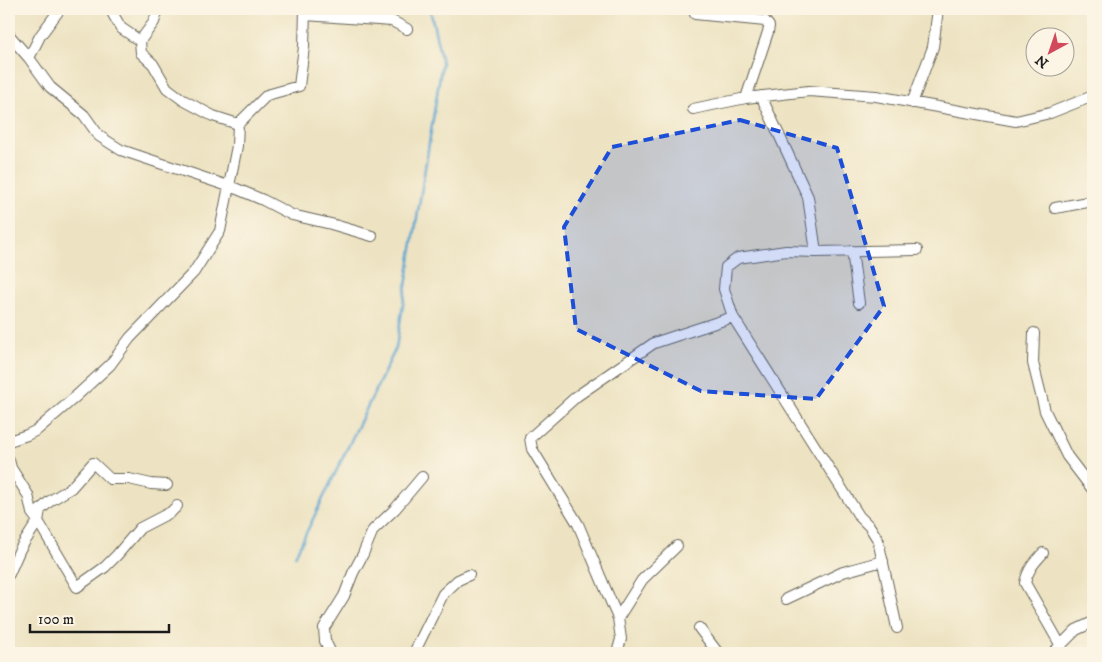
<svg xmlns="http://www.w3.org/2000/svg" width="1102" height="662" viewBox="0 0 1102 662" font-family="'IM FELL DW Pica',serif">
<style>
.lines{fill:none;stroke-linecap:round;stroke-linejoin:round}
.stream{stroke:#57a3d0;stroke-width:2.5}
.minor-casing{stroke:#656256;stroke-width:12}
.minor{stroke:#fff;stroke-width:10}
.marked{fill:#1d4ed8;fill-opacity:0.2;stroke:#1d4ed8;stroke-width:4;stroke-dasharray:10 6;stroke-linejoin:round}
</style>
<rect width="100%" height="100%" fill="#fcf5e5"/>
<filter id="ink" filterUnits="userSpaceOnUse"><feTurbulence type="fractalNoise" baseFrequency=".02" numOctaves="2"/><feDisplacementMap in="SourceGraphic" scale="10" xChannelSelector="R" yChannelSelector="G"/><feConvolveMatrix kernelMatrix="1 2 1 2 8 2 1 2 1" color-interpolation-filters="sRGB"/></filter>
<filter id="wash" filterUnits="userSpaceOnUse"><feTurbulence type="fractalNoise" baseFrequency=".0096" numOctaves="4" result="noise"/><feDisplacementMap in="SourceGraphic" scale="20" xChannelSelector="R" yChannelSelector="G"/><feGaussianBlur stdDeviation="1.12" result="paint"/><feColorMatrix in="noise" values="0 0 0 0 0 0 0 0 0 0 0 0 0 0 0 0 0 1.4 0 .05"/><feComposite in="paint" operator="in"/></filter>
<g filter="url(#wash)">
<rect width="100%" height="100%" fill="#ede3c2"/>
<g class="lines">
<path class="stream" d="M 295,556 L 396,348 L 442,63 L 430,9"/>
</g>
</g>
<g filter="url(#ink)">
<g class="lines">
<defs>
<path id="minor" d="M 110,9 L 121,28 L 140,41
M 158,9 L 154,22 L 140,41 L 141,53 L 153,64 L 167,88 L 183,100 L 213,116 L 238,124
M 695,14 L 765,21 L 769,26 L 768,32 L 746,98
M 305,15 L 392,21 L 407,29
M 9,35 L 29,58 L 50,87 L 84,115 L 99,136 L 121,150 L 237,189 L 263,200 L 292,215 L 331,224 L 372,236
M 29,58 L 40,36 L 60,9
M 761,96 L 808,197 L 816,252 L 786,251 L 738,258 L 726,267 L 724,289 L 733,317 L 859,516 L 870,527 L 878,540 L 897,628
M 912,103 L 933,47 L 938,9
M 693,109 L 746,98 L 809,91 L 876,96 L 1016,121 L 1050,113 L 1093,96
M 1055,208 L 1093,201
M 852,251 L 859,303
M 816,252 L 917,250
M 1034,333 L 1033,363 L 1045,411 L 1067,456 L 1093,490
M 9,441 L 27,435 L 37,430 L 73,399 L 110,365 L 130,338 L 194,272 L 220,231 L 237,146 L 238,124 L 267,95 L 299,86 L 304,47 L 305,9
M 9,460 L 11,468 L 28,495 L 32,513 L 38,521 L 20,549 L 9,574
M 167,485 L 151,484 L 129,479 L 110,479 L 93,463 L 71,488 L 50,501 L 40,510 L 38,521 L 77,587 L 105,567 L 117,555 L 140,528 L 171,512 L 177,506
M 1043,553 C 1034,563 1028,569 1025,583 L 1061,646
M 786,599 L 843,572 L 883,561
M 618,618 L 642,580 L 677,546
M 699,628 L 718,653
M 331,653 L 325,641 L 324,628 L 344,596 L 353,573 L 363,554 L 373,530 L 395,509 L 422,477
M 414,653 L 443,594 L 458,580 L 469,575
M 617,653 L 621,639 L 618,618 L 614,609 L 578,524 L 532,449 L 530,438 L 577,396 L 654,343 L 733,317
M 1053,653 L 1076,630 L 1093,622"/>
</defs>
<use href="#minor" class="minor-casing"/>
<use href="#minor" class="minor"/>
</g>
</g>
<path class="marked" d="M 740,120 L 837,148 L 884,306 L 816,399 L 701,391 L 576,329 L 564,227 L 612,147 Z"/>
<rect width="1102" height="662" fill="none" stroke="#fcf5e5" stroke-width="30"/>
<g transform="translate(1050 52) rotate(220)"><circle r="24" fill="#fcf5e5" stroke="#a29e95"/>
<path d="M0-4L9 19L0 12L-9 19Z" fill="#d1495b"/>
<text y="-8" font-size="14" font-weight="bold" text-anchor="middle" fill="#1c1c1c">N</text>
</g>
<path d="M30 624v8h139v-8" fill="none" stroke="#1c1c1c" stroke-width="2.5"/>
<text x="38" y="624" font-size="15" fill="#1c1c1c" stroke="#fcf5e5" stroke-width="4" paint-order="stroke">100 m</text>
</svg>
